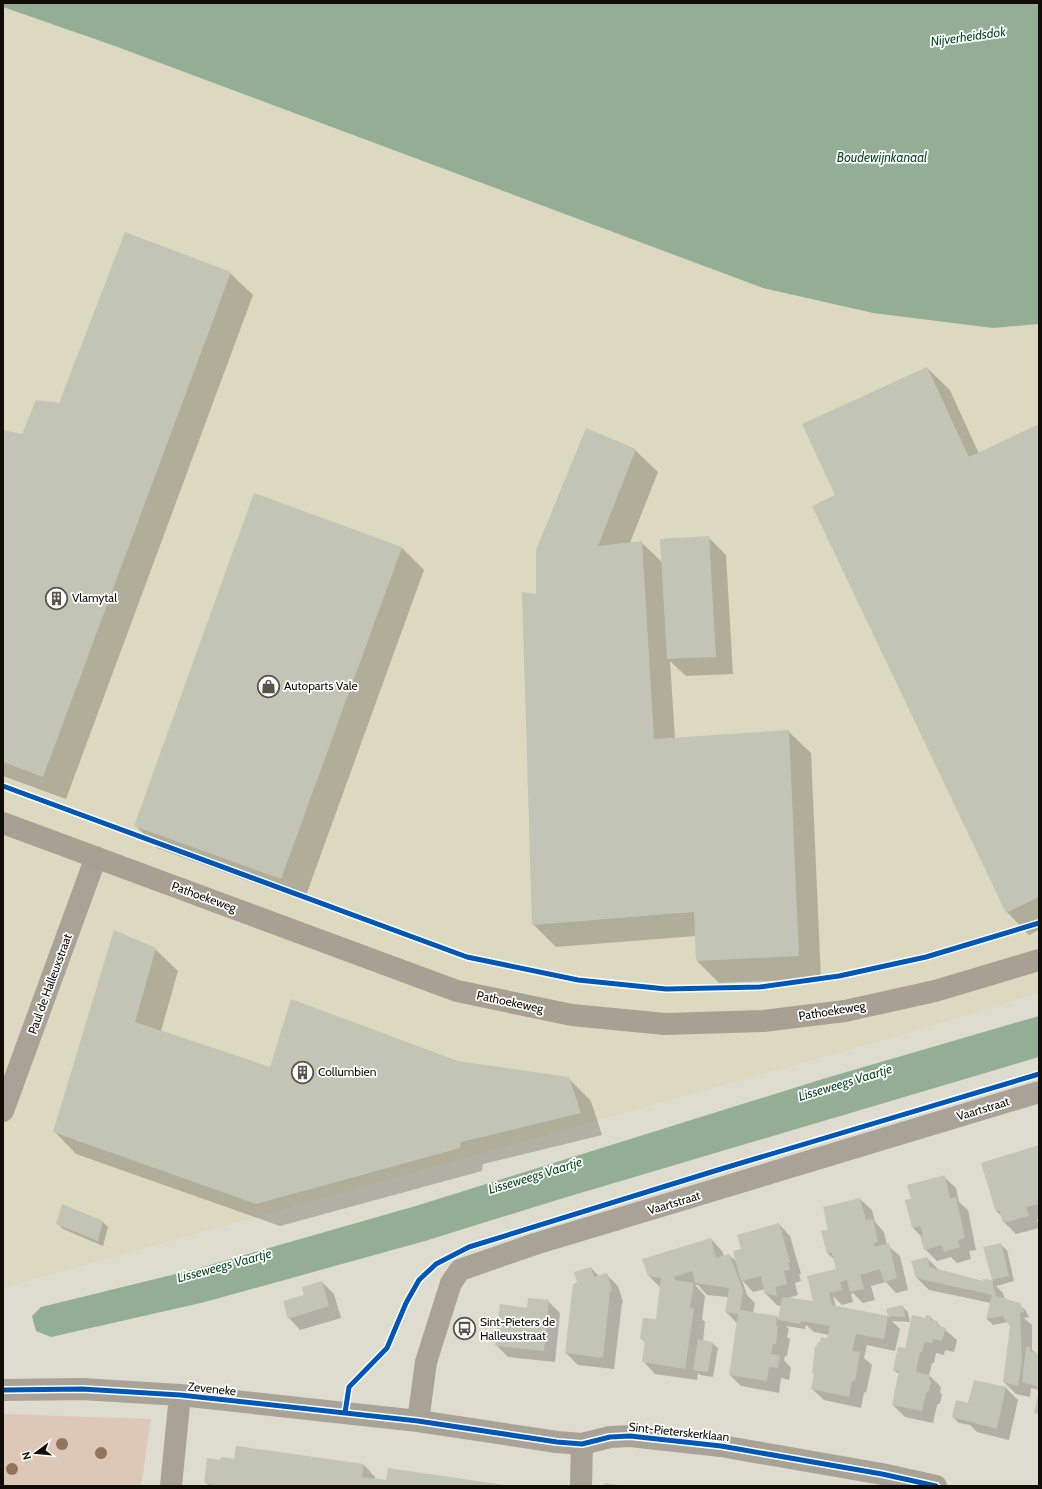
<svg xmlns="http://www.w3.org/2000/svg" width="1042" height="1489" viewBox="0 0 1042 1489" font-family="Cabin,sans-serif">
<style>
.built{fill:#ddd9c0}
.green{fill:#ddc7b6}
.water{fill:#94ae95}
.shadow{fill:#0003;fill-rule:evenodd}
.building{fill:#c2c5b6}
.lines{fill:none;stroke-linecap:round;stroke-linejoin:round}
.street{stroke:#a9a297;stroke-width:22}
.secondary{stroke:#a8a092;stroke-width:22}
.cycleway-casing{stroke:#fff;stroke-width:8}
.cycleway{stroke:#0057b8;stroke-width:5}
.tree{fill:#93745d}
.labels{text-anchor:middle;stroke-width:3.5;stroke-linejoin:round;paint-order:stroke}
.poi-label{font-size:12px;fill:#0f0d05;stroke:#fff;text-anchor:start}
.street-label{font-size:12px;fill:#0f0d05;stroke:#fff}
.water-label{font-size:13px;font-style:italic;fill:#0c4e27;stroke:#fff}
</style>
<rect width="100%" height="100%" fill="#dedcce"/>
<path class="built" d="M 3,7 L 112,45 L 763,288 L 993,328 L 1039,324 L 1039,993 L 894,1037 L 3,1288 Z"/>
<path class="green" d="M 3,1414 L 151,1419 L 141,1486 L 3,1486 Z"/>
<path class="water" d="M 3,3 L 1039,3 L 1039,324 L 993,328 L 873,313 L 763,288 L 112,45 L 3,7 Z
M 1039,1016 L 1039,1057 L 557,1200 L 425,1241 L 205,1302 L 51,1337 L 36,1331 L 32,1316 L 41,1307 L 196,1269 L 419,1205 L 826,1078 Z"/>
<path class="shadow" d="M 230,273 L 253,295 L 66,799 L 3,776 L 3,431 L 22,435 L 59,404 Z
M 927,368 L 950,390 L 979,454 L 1039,426 L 1039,930 L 1029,935 L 1007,912 L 836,496 Z
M 635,450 L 658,472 L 630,543 L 641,542 L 663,563 L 708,537 L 726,555 L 733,674 L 686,676 L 670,661 L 675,739 L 788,731 L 811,753 L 821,979 L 719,983 L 697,961 L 696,936 L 556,947 L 533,924 L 537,595 Z
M 402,548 L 424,570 L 304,901 L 157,848 L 135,825 Z
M 155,949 L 178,971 L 161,1031 L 271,1068 L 457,1062 L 568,1078 L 591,1101 L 602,1135 L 483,1164 L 482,1171 L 280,1226 L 76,1154 L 54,1131 Z
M 1039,1146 L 1039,1219 L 1037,1219 L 1039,1228 L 1016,1234 L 1004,1222 L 1003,1217 L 997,1212 L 982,1164 Z
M 944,1177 L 956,1188 L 959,1202 L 968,1210 L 976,1250 L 969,1251 L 971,1259 L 957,1263 L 951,1257 L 937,1261 L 925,1249 L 921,1236 L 913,1228 L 906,1201 L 912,1200 Z
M 860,1199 L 872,1210 L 875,1222 L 884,1232 L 887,1245 L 900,1256 L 908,1290 L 896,1293 L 886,1282 L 871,1286 L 875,1300 L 863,1303 L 853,1293 L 851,1294 L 853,1302 L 842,1305 L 833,1296 L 836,1307 L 890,1317 L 887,1309 L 902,1306 L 908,1312 L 910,1322 L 892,1321 L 900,1329 L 895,1351 L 867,1345 L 864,1358 L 872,1365 L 866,1393 L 864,1392 L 861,1408 L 824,1400 L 812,1389 L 829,1335 L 814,1332 L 806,1325 L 805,1329 L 786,1326 L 789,1329 L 787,1337 L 790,1339 L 787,1356 L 785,1356 L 784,1360 L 791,1368 L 789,1380 L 781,1378 L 779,1393 L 741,1386 L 730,1375 L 738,1324 L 726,1312 L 728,1297 L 707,1295 L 698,1285 L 695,1285 L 705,1296 L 702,1319 L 705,1322 L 703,1341 L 712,1343 L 718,1348 L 713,1377 L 700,1375 L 698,1373 L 697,1380 L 655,1374 L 644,1362 L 646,1343 L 641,1338 L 657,1320 L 661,1288 L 649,1276 L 711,1239 L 722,1251 L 724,1256 L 729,1255 L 737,1262 L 742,1250 L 779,1224 L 790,1236 L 801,1274 L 799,1274 L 801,1281 L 795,1283 L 798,1295 L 788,1298 L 815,1302 L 837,1270 L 835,1260 L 828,1254 L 829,1230 ZM 742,1280 L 753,1292 L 765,1289 L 765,1293 L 777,1305 L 781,1306 L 779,1319 L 777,1317 L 753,1313 L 755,1303 L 747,1295 Z
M 103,1222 L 108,1227 L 103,1246 L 63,1229 L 57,1223 Z
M 1001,1245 L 1007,1250 L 1014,1281 L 996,1286 L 1003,1293 L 1005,1300 L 1019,1304 L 1025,1310 L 1029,1317 L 1024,1318 L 1032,1325 L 1032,1350 L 1039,1355 L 1039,1390 L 1031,1388 L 1030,1397 L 1016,1394 L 1004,1382 L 1011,1327 L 1008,1322 L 993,1325 L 987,1319 L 991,1303 L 929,1290 L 917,1278 L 927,1258 L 939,1270 L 984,1282 L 984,1280 L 993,1281 L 985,1248 Z
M 591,1268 L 599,1276 L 606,1274 L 618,1286 L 623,1302 L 622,1303 L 614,1369 L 578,1365 L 566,1353 L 579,1283 Z
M 322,1282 L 334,1294 L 341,1318 L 300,1330 L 289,1318 L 306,1295 Z
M 548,1301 L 560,1313 L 555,1362 L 508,1357 L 496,1345 L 528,1309 Z
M 930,1317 L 957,1340 L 954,1352 L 945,1350 L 944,1355 L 936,1353 L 934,1363 L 932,1363 L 929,1375 L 941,1387 L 940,1392 L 942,1395 L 940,1403 L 937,1405 L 933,1423 L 905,1417 L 893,1405 L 900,1375 L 894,1370 L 906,1349 Z
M 975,1381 L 1006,1388 L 1018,1400 L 1009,1440 L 977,1432 L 970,1425 L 959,1423 L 953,1417 L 968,1404 Z
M 235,1460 L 364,1465 L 375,1477 L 375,1480 L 510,1486 L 209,1486 L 205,1482 L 221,1462 Z"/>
<path class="building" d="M 125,232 L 231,272 L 43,777 L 3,762 L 3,430 L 22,434 L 36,400 L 59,403 Z
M 927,367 L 969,457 L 1039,424 L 1039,897 L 1006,913 L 812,506 L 835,495 L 802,424 Z
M 586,428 L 636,449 L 598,546 L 642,541 L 654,739 L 789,730 L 799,956 L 696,961 L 694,912 L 532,925 L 522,592 L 536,594 L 536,550 Z
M 254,493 L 402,547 L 281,879 L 134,826 Z
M 709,536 L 716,657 L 667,659 L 660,539 Z
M 114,930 L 156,948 L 135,1022 L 270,1067 L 291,999 L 458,1061 L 569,1077 L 581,1113 L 461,1142 L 460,1148 L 256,1204 L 53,1132 Z
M 1039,1145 L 1039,1204 L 1026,1207 L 1029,1216 L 1003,1223 L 1000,1211 L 996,1212 L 981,1163 Z
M 945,1175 L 950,1199 L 956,1197 L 965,1238 L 958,1240 L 960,1247 L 944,1252 L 942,1245 L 924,1250 L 920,1236 L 923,1235 L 920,1226 L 912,1228 L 905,1200 L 911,1199 L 907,1185 Z
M 860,1198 L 866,1220 L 873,1219 L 878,1242 L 874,1243 L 875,1247 L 889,1243 L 897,1278 L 884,1282 L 880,1269 L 860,1275 L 864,1289 L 850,1292 L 847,1280 L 840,1282 L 842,1290 L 829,1293 L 832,1305 L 888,1316 L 884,1339 L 856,1334 L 852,1351 L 860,1352 L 855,1381 L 852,1381 L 849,1397 L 811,1389 L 814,1374 L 812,1373 L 815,1347 L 816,1347 L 818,1342 L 820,1342 L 821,1337 L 827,1338 L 830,1326 L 801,1321 L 800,1324 L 778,1320 L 782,1297 L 813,1301 L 807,1276 L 836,1269 L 832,1253 L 827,1254 L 821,1231 L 828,1230 L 823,1207 Z
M 62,1204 L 103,1221 L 98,1241 L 56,1224 Z
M 779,1223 L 790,1262 L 788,1263 L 790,1270 L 784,1271 L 787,1284 L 775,1287 L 777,1296 L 764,1293 L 761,1276 L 741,1281 L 733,1251 L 741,1249 L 737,1235 Z
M 711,1238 L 716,1258 L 729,1254 L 743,1290 L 740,1310 L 777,1316 L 776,1326 L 778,1326 L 776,1344 L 773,1344 L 771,1354 L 780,1355 L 778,1368 L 769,1367 L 767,1381 L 729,1375 L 738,1314 L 725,1312 L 729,1288 L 695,1283 L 692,1271 L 674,1277 L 675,1280 L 694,1283 L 690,1308 L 694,1309 L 685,1369 L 642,1362 L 645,1340 L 640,1339 L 643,1318 L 656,1319 L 661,1278 L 648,1276 L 642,1259 Z
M 1001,1243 L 1009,1276 L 992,1280 L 983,1247 Z
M 927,1257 L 930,1267 L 983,1281 L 983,1279 L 992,1280 L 996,1296 L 1020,1303 L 1024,1312 L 1020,1313 L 1022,1361 L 1018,1386 L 1003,1382 L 1010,1327 L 1003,1316 L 986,1319 L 992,1295 L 916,1278 L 911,1261 Z
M 591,1267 L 594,1277 L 607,1273 L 612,1291 L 610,1291 L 603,1358 L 565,1353 L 573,1284 L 577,1282 L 574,1272 Z
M 322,1281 L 329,1306 L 288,1319 L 283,1301 L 304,1295 L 302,1287 Z
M 528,1298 L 549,1300 L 544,1351 L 495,1346 L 500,1304 L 527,1308 Z
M 903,1305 L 905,1317 L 888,1316 L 886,1309 Z
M 912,1315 L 926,1318 L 926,1315 L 931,1316 L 930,1320 L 938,1321 L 937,1325 L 946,1328 L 942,1341 L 933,1339 L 932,1343 L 925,1342 L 922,1352 L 920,1352 L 916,1372 L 930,1375 L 929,1379 L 931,1382 L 929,1391 L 926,1393 L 922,1411 L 892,1405 L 899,1371 L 893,1370 L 898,1347 L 905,1348 Z
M 698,1339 L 713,1342 L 708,1372 L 693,1370 Z
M 1026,1346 L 1031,1348 L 1030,1351 L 1039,1354 L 1039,1387 L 1022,1382 Z
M 974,1380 L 1006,1387 L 997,1429 L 952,1417 L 956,1400 L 968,1403 Z
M 1038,1395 L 1039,1395 L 1039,1414 L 1034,1413 Z
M 236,1446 L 364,1464 L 362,1477 L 386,1480 L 388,1468 L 511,1486 L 222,1486 L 204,1483 L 207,1458 L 220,1460 L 221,1457 L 234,1459 Z
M 605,1483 L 618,1485 L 618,1486 L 604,1486 Z"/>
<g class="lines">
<path class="street" d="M 3,1111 L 96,857
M 3,1390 L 82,1389 L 180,1395 L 418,1421 L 557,1442 L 582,1444 L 610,1437 L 630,1436 L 721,1446 L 882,1474 L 936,1486
M 418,1421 L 426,1362 L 451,1283 L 460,1270 L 535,1244 L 1039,1092
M 171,1486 L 180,1395
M 581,1486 L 582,1444"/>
<path class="secondary" d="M 3,823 L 457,991 L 572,1015 L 665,1024 L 763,1021 L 845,1011 L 935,991 L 1039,960"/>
<defs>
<path id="cycleway" d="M 3,786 L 467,957 L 578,980 L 666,989 L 760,987 L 839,976 L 926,957 L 1039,923
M 3,1390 L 82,1389 L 180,1395 L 418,1421 L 557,1442 L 582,1444 L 610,1437 L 630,1436 L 721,1446 L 882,1474 L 936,1486
M 345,1413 L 349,1387 L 387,1348 L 406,1303 L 419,1280 L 436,1264 L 469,1247 L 721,1169 L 1039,1074"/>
</defs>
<use href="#cycleway" class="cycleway-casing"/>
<use href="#cycleway" class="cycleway"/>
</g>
<g class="tree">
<circle cx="62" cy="1444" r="6"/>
<circle cx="101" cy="1453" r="6"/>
<circle cx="12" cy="1469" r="6"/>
</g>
<defs>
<symbol id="building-ring" viewBox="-11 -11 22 22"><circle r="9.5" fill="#fff" stroke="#57554b" stroke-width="1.5"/><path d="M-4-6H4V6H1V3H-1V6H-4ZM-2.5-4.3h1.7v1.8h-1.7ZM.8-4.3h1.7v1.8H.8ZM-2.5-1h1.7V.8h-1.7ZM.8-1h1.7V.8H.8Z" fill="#57554b"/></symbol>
<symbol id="shop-ring" viewBox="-11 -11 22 22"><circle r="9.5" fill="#fff" stroke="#57554b" stroke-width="1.5"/><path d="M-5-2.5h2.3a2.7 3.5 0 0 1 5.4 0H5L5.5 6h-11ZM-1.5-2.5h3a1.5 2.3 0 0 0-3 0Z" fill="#57554b"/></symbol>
<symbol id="bus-ring" viewBox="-11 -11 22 22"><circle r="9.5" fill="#fff" stroke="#57554b" stroke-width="1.5"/><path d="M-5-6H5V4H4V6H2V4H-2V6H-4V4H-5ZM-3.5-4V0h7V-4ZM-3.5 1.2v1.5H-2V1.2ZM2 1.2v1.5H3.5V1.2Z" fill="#57554b"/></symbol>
</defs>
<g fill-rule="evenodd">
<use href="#building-ring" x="44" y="586" width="25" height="25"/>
<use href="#shop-ring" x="256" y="674" width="25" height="25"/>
<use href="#building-ring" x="290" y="1060" width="25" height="25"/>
<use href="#bus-ring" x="452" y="1316" width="25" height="25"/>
</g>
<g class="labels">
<g class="poi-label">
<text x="72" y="602">Vlamytal</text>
<text x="284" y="690">Autoparts Vale</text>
<text x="318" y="1076">Collumbien</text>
<text x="480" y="1326">Sint-Pieters de<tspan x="480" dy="14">Halleuxstraat</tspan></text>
</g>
<g class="street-label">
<text transform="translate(204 897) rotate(20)" y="4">Pathoekeweg</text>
<text transform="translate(50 984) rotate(-70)" y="4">Paul de Halleuxstraat</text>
<text transform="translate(510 1002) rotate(12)" y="4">Pathoekeweg</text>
<text transform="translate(832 1011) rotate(-9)" y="4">Pathoekeweg</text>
<text transform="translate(983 1109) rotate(-17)" y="4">Vaartstraat</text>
<text transform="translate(674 1203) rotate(-17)" y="4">Vaartstraat</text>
<text transform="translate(212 1389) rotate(6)" y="4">Zeveneke</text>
<text transform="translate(679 1432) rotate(6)" y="4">Sint-Pieterskerklaan</text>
</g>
<g class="water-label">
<text transform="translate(968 36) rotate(-8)" y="5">Nijverheidsdok</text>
<text x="882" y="162">Boudewijnkanaal</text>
<text transform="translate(845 1082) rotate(-17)" y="5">Lisseweegs Vaartje</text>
<text transform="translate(535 1175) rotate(-17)" y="5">Lisseweegs Vaartje</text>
<text transform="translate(224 1265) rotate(-15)" y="5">Lisseweegs Vaartje</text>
</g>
</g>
<rect width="1042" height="1489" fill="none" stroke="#0f0d05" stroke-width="8"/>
<g transform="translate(36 1453) rotate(254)" stroke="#ffffff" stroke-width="3" paint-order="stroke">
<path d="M0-3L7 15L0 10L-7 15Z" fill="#0f0d05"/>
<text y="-6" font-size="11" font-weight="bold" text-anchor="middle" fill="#0f0d05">N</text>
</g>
</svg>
